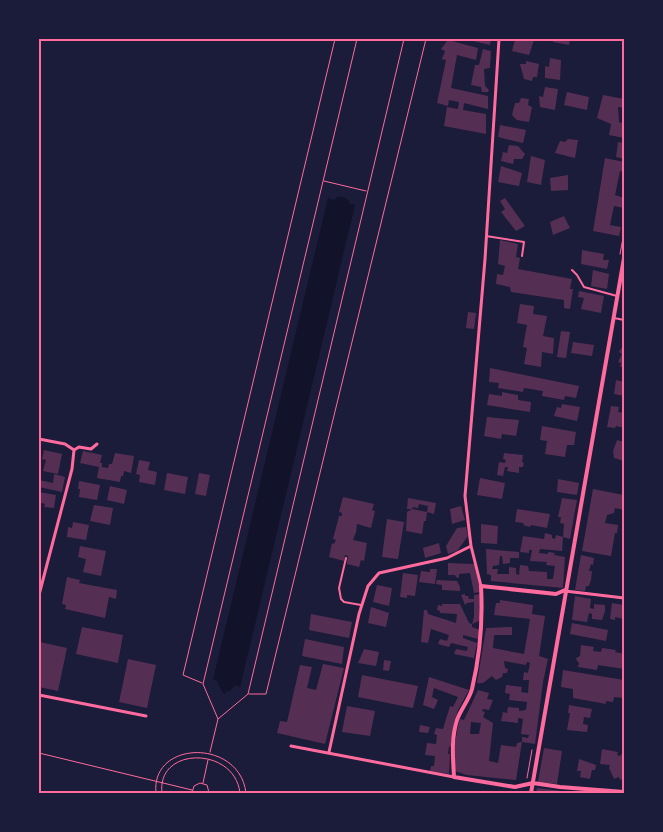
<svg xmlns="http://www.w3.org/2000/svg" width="663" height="832" viewBox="0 0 663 832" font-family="Roboto,sans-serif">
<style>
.water{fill:#12122b}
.building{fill:#542f53;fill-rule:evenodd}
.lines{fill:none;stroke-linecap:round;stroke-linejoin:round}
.path{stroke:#ff6b9d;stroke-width:1}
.service{stroke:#ff6b9d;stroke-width:2}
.minor{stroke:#ff6b9d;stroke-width:3}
.tertiary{stroke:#ff6b9d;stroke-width:4}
.neatline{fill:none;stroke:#ff6b9d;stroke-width:2}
</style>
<rect width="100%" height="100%" fill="#1b1b3a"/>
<path class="water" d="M 337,197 C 343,196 349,198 350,204 L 355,205 L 240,687 L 235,685 L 231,690 L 226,692 L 224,694 C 223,691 218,687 218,681 L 213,680 L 328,198 L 334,200 Z"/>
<path class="building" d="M 464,39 L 491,39 L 490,45 Z
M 515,39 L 534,40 L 529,55 L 512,51 Z
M 554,39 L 570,39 L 569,45 L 553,42 Z
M 448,40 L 478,48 L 476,60 L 457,55 L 451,88 L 488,96 L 488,109 L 464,103 L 463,110 L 486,114 L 486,134 L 444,126 L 447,107 L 458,109 L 459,102 L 449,100 L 448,106 L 437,103 L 446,60 L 442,59 L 445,51 L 441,49 Z
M 483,49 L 491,51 L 490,68 L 484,69 L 485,86 L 489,90 L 488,92 L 482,92 L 481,87 L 471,85 L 475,65 L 479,65 Z
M 550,58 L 561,60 L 560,80 L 545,78 L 545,66 L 549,67 Z
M 526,61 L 539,64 L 537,77 L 533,77 L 532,81 L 524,79 L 520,64 L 526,64 Z
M 545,87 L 558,89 L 555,110 L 540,107 L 539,96 L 543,97 Z
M 567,92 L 589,97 L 587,110 L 564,105 Z
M 603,95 L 624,99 L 624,108 L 618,107 L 619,122 L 624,124 L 624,138 L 609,135 L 611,124 L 597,118 Z
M 521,98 L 529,99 L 528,105 L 532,107 L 529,122 L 517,120 L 512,115 L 515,103 L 519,103 Z
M 500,125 L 526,130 L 523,143 L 498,137 Z
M 568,139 L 578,140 L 575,158 L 555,153 L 560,141 L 565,142 Z
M 618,142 L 624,143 L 624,159 L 616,157 Z
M 509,145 L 518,146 L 525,154 L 522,159 L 514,159 L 513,164 L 501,161 L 503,152 L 507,153 Z
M 531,156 L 545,160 L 541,185 L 527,182 Z
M 605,158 L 624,162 L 624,172 L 620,171 L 615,195 L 624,198 L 624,208 L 614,206 L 610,225 L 621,227 L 619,236 L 593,231 Z
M 501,166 L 522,173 L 519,186 L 498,182 Z
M 568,175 L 568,190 L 551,191 L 550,178 Z
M 505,198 L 525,226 L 516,231 L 501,212 L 505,209 L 500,201 Z
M 564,216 L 570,228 L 553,235 L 550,222 Z
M 500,240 L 518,244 L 516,257 L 520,258 L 518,269 L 572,279 L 570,289 L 573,289 L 570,309 L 564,308 L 564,300 L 511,292 L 510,287 L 496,284 L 497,274 L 503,275 L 505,266 L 498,264 Z
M 582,250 L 604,254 L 603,260 L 609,260 L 607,269 L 581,264 Z
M 593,270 L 609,274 L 607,289 L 591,286 Z
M 579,291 L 604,296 L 601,313 L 581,309 L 584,298 L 578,297 Z
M 520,304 L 534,306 L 533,314 L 547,316 L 543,336 L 554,338 L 553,354 L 542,352 L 541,367 L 524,364 L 527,348 L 523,347 L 527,325 L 517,323 Z
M 468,312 L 476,313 L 474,329 L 466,328 Z
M 561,331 L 570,332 L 566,358 L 557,357 Z
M 573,342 L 594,345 L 592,356 L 571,353 Z
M 624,344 L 624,367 L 620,367 L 621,363 L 618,362 L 622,354 L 619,352 Z
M 490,368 L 579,386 L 576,398 L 565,396 L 564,400 L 542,396 L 543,391 L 524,388 L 523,392 L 498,388 L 499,383 L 489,382 Z
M 616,380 L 624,382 L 624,396 L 614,394 Z
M 502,392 L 518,395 L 518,400 L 531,402 L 530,412 L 487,405 L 489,394 L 502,396 Z
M 562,404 L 580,407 L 577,421 L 554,416 L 557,407 L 561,408 Z
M 611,406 L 619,407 L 618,412 L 624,413 L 624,428 L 616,426 L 615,428 L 607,427 Z
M 487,417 L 519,420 L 516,436 L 502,434 L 501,439 L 484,436 Z
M 542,426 L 576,432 L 574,445 L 567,445 L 565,457 L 545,454 L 547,441 L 540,440 Z
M 617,440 L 624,442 L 624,461 L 614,458 L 613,451 Z
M 44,450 L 62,454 L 58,474 L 43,471 L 46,460 L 42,459 Z
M 83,451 L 102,455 L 100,463 L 102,463 L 102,467 L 108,468 L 109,464 L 112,464 L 115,453 L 134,456 L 131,473 L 124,471 L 123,476 L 121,476 L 120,482 L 97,478 L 99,467 L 80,463 Z
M 504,453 L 523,455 L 522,462 L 524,463 L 523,467 L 519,467 L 519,473 L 507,471 L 508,467 L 505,467 L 503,476 L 497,475 L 499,462 L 505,463 L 506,460 L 503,459 Z
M 139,460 L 150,462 L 148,470 L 157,472 L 155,485 L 139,482 L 140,475 L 136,474 Z
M 167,473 L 188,477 L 185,494 L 164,490 Z
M 199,473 L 210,475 L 206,496 L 195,494 Z
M 54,474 L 65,477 L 62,492 L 39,487 L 39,480 L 53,483 Z
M 480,478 L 505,483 L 502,499 L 477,495 Z
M 558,479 L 579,483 L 577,495 L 557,492 Z
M 79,481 L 100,485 L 97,500 L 79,497 L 80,489 L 78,489 Z
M 110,486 L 127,490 L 124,504 L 107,500 Z
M 593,489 L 624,495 L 624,510 L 615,508 L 614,513 L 607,515 L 605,523 L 618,525 L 617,533 L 615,533 L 611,556 L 582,551 Z
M 39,492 L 56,495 L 54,508 L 44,507 L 45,504 L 39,502 Z
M 343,497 L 374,504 L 372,510 L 375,511 L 371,528 L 357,524 L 356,532 L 353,540 L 367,543 L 364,561 L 361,560 L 359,567 L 347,564 L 348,556 L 345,555 L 344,561 L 329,557 L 332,543 L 334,544 L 336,540 L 333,539 L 339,516 L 342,516 L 342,513 L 339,512 Z
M 408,498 L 436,503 L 434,514 L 427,512 L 426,521 L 424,521 L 422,534 L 406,531 L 407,512 L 412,509 L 407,509 ZM 419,504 L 428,506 L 427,512 L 412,509 L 413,507 L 418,508 Z
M 562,498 L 577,500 L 570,539 L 563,537 L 564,524 L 560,523 L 561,517 L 558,517 Z
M 94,505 L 113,508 L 110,525 L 90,521 Z
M 461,506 L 465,520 L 452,524 L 450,509 Z
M 517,509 L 550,514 L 547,528 L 531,525 L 530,527 L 523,525 L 524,523 L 515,522 Z
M 387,519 L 404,522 L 398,559 L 382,557 Z
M 73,522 L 89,525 L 86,540 L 67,537 L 68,527 L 72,528 Z
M 481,524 L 498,526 L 497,544 L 481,543 Z
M 466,527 L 468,536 L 457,551 L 448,554 L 446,546 L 457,528 Z
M 545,533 L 552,535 L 552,538 L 555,539 L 556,535 L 563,537 L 562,551 L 540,549 L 539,553 L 548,554 L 548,552 L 555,553 L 554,555 L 565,557 L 563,588 L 491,581 L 491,575 L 487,574 L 486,549 L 519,552 L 519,558 L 510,558 L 510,563 L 503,564 L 502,556 L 500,556 L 499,565 L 493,566 L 492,569 L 498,569 L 497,574 L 509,574 L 509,567 L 516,568 L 516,574 L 519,575 L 520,565 L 528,566 L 529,571 L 547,572 L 547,579 L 553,579 L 555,566 L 546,565 L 547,562 L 530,561 L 532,550 L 529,550 L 529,553 L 520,552 L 523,536 L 544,539 Z
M 439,543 L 441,553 L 425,558 L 423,548 Z
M 80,546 L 106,551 L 101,576 L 83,572 L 86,559 L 78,557 Z
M 581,555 L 594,558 L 593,565 L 591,564 L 589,571 L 592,571 L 591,580 L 589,586 L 586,586 L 585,591 L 575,590 Z
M 448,563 L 474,564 L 478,573 L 480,592 L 474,593 L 470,573 L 459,574 L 459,578 L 456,577 L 455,575 L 448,575 Z
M 430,569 L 437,569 L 435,584 L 419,582 L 421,571 L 430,572 Z
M 403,573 L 418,575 L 415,596 L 407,595 L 407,598 L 400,597 Z
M 67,577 L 80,580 L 79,583 L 117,590 L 116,599 L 109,597 L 105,618 L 65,609 L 66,605 L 62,604 Z
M 437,580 L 457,581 L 460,587 L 460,591 L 442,590 L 442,585 L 436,584 Z
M 377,585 L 392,588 L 389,606 L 373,602 Z
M 465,594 L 465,596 L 468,596 L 469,599 L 474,599 L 474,595 L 480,594 L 481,614 L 479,621 L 472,624 L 474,617 L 474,602 L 467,603 L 465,605 L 461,595 Z
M 575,596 L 591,599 L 590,608 L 594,609 L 594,604 L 605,605 L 605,611 L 602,620 L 592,619 L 592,614 L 589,613 L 587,622 L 572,620 Z
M 500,600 L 533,605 L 532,614 L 545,616 L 539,656 L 548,659 L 543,682 L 535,744 L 522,742 L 516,780 L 467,775 L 455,771 L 455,744 L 458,726 L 460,719 L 464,720 L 478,690 L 489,693 L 487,699 L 493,700 L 489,710 L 483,709 L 482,711 L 485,712 L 483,717 L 493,723 L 489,761 L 498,763 L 501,745 L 516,747 L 517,743 L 522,742 L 522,737 L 528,738 L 529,735 L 521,734 L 523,719 L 518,718 L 518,723 L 501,721 L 503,712 L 507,713 L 508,707 L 519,708 L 519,711 L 526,710 L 527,702 L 509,700 L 510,694 L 505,693 L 506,685 L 522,687 L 521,692 L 528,693 L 529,680 L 523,680 L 524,672 L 528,673 L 530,663 L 527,662 L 526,665 L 504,661 L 505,668 L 508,669 L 507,673 L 503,673 L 502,677 L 496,680 L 492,676 L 483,683 L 477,683 L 486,628 L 512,627 L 512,635 L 494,635 L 493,648 L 524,654 L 530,619 L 494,615 L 496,603 L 500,603 ZM 471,722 L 481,723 L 479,734 L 470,734 Z
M 612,603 L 624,605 L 624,619 L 615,617 L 615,620 L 610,619 Z
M 442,604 L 460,604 L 469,623 L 472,624 L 472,627 L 480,630 L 478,639 L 463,635 L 463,638 L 477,643 L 474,658 L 454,654 L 456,649 L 467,651 L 468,647 L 451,643 L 449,647 L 438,644 L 440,639 L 447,641 L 449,635 L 431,629 L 428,643 L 421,642 L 424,610 L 427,610 L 428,614 L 456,623 L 457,614 L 440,613 L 440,611 L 437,610 L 438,605 L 442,606 Z
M 371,607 L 389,613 L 386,627 L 368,623 Z
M 311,614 L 352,622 L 349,638 L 309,630 Z
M 572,623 L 608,630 L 606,641 L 570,634 Z
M 82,627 L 123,635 L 118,663 L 76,654 Z
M 305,639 L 344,647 L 342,664 L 302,656 Z
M 40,642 L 67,648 L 58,691 L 39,687 Z
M 581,645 L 594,647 L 593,651 L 601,652 L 602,648 L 616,650 L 615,652 L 624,654 L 624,669 L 598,665 L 597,670 L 578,667 L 579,663 L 577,661 L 576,658 L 580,656 Z
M 364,649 L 379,652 L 376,666 L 358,663 Z
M 128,659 L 156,665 L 147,708 L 119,702 Z
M 384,660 L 391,661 L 389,671 L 383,670 Z
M 323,664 L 344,668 L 325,744 L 277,733 L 280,721 L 287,722 L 300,665 L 312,667 L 307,688 L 316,690 Z
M 563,670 L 624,680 L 624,698 L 614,697 L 613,702 L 606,701 L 606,704 L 573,698 L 573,689 L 561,687 Z
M 362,675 L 418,686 L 413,708 L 358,697 Z
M 429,677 L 469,690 L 458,710 L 454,723 L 451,747 L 449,746 L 448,754 L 450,754 L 449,774 L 430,771 L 431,766 L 434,766 L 435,756 L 425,755 L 427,743 L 436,744 L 437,735 L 434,734 L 436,728 L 443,729 L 450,706 L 453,707 L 458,697 L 434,688 L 432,697 L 438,700 L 434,709 L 423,705 Z
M 569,705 L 592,709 L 590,718 L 584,717 L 583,724 L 588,725 L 587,732 L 567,730 L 570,713 L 568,713 Z
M 347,706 L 375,711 L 370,736 L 342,732 Z
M 420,725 L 430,727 L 428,733 L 419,732 Z
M 544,748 L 562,751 L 557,784 L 538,782 Z
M 602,749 L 618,752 L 617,755 L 620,756 L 624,751 L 624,766 L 622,767 L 624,778 L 620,780 L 619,777 L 614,779 L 609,768 L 610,765 L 600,764 Z
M 579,759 L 596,765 L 595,770 L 592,770 L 590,779 L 580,777 L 581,771 L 577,771 Z
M 537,788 L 571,792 L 571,793 L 536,793 Z"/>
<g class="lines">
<path class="path" d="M 357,39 L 203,684 L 218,719 L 248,694 L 404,39
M 324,181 L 366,191
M 620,254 L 624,233
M 202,683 L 183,675 L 335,39
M 249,694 L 266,694 L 426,39
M 210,752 L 218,719
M 39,753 L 192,790
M 527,778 L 532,750
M 203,783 L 208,760
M 156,793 C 150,740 240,738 246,793
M 162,793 C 156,746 235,746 240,793
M 192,793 L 194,786 L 200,783 L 207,785 L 209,793"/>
<path class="service" d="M 486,236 L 524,242 L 522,256
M 572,270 L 577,275 L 584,287 L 617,296
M 614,318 L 624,320
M 346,558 L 339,588 L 341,599 L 344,602 L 361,605"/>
<path class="minor" d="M 39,439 L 65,444 L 74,450
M 74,450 L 79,447 L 91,449 L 97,444
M 481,586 L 471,546 L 465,496 L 485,259 L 499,39
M 565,591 L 624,598
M 39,595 L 72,469 L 74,450
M 39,695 L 146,716
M 291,746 L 454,777
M 329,752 L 359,614 L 368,586 L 379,573 L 447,558 L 471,546"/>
<path class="tertiary" d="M 565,590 L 556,594 L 481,586 C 483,621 480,655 472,689 C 469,700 461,709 457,720 C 451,739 453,758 454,777 L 515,787 L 533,783 L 560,787 L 624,792
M 531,793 L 624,258"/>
</g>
<rect width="663" height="832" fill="none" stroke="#1b1b3a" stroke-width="80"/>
<rect x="40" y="40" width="583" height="752" class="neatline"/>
</svg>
